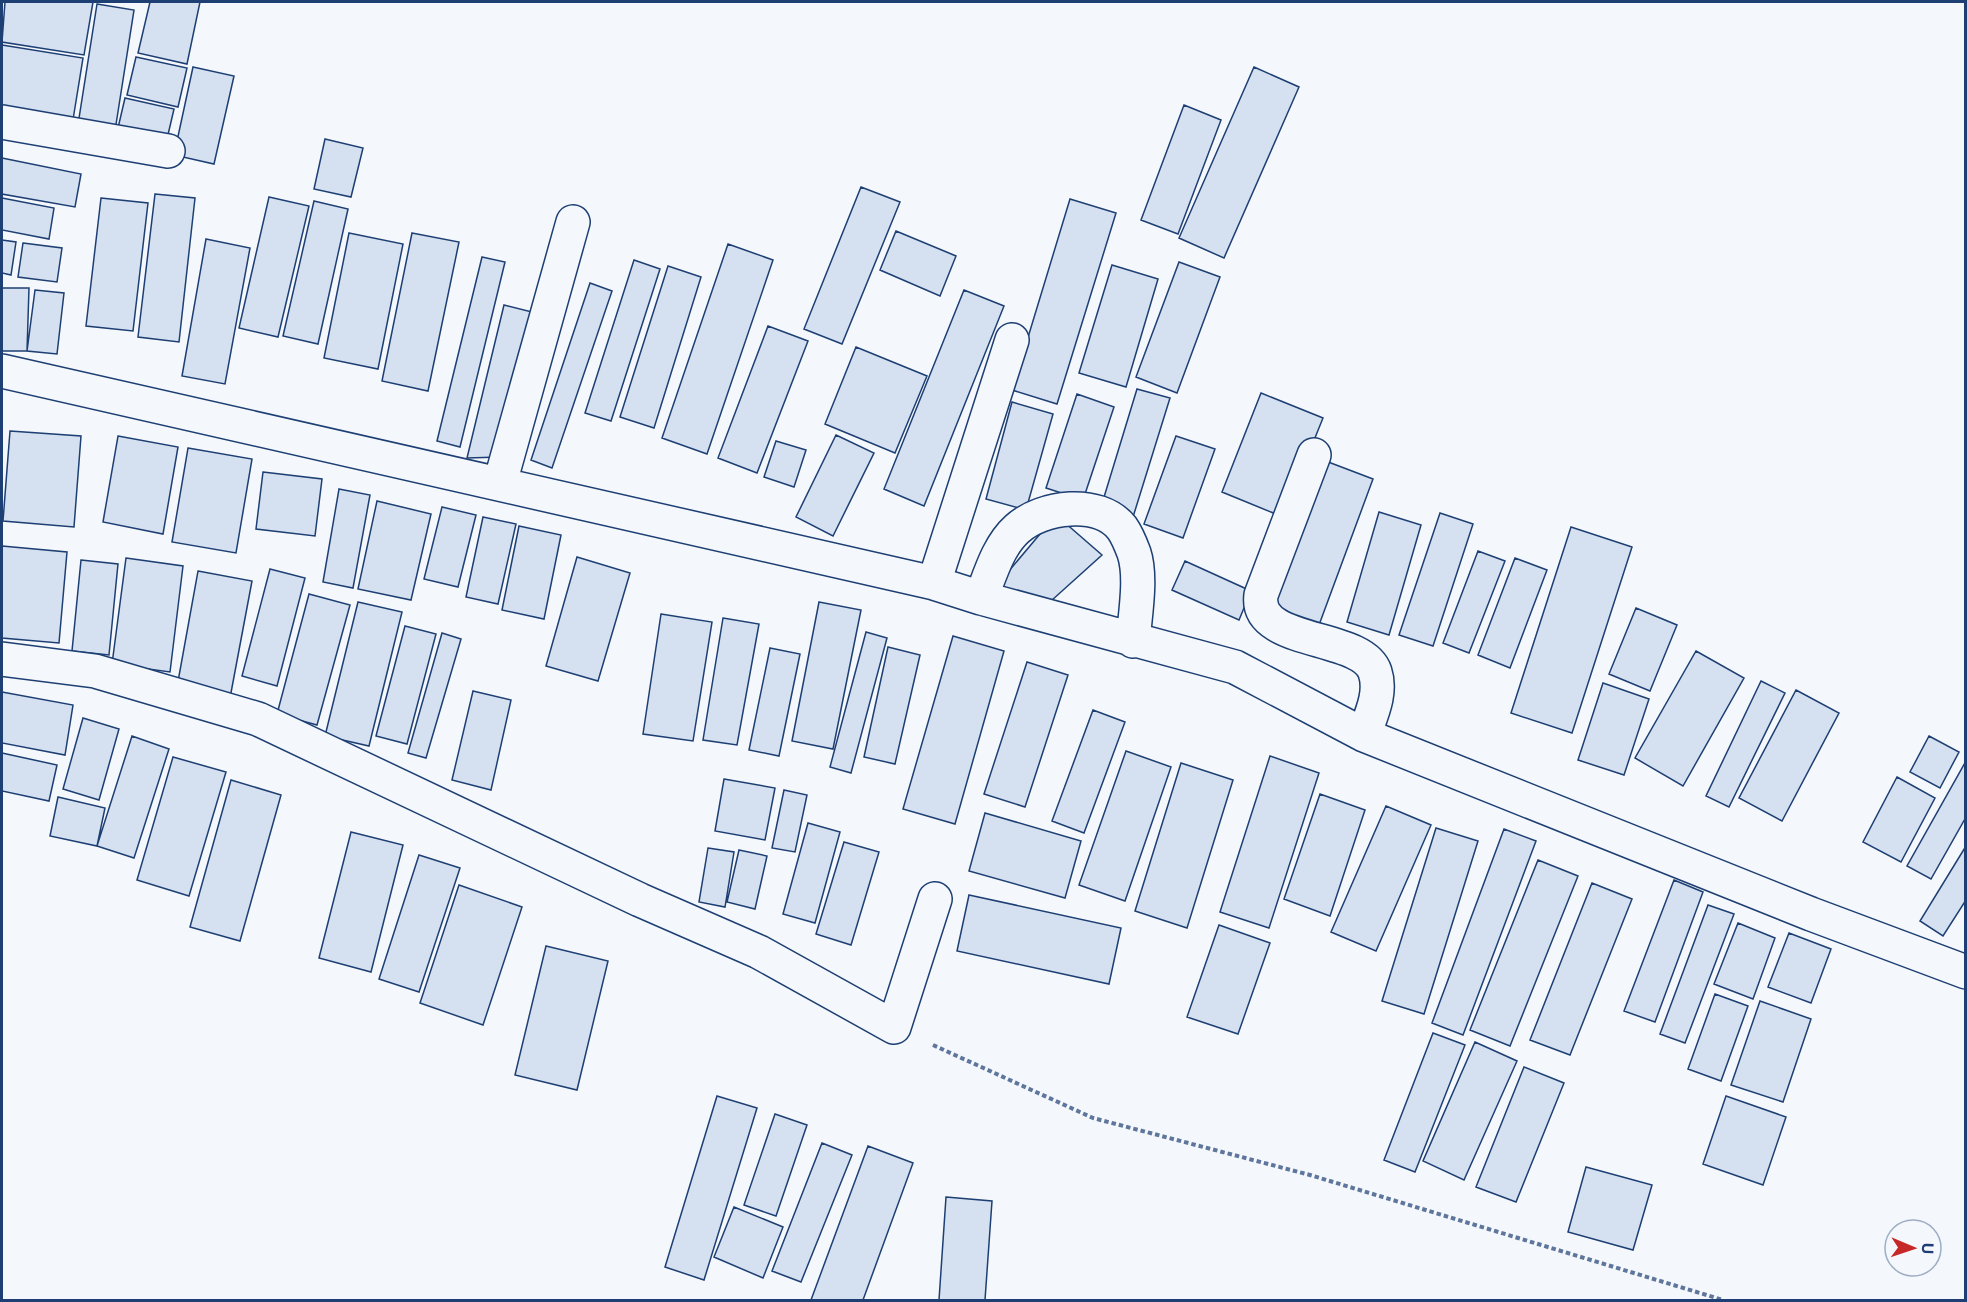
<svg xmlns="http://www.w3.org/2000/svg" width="1967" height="1302" viewBox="0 0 1967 1302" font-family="'Noto Sans',sans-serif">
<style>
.building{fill:#d5e0f0;stroke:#1d3f73;stroke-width:1.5}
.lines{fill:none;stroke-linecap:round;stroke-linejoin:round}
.minor-casing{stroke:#1d3f73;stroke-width:36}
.path{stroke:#5e769c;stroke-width:4;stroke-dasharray:4.5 3;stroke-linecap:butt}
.minor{stroke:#f4f7fb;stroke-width:33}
</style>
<rect width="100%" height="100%" fill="#f4f7fb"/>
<path class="building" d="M 5,2 L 93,2 L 84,55 L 2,42 Z
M 150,2 L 200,2 L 187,64 L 138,53 Z
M 97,4 L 134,10 L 114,137 L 77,131 Z
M 2,45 L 83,58 L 71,132 L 2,121 Z
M 136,57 L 187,68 L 178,107 L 127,95 Z
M 193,67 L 234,76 L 214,164 L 174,155 Z
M 1254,67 L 1299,87 L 1224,258 L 1179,238 Z
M 125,98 L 174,109 L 167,139 L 118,128 Z
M 1184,105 L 1221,120 L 1178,234 L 1141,220 Z
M 325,139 L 363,148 L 351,197 L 314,189 Z
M 2,158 L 81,174 L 75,207 L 2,194 Z
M 861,187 L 900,202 L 842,344 L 804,329 Z
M 155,194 L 195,198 L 179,342 L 138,337 Z
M 269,197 L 309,206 L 278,337 L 239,328 Z
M 2,198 L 54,208 L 49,239 L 2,230 Z
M 101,198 L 148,203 L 133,331 L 86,326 Z
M 1070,199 L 1116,213 L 1057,404 L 1012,390 Z
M 314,201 L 348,209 L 318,344 L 283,336 Z
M 896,231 L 956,256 L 940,296 L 880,270 Z
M 349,233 L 403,244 L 378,369 L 324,358 Z
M 412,233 L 459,242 L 428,391 L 382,381 Z
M 206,239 L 250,248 L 225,384 L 182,376 Z
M 2,240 L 16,242 L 11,275 L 2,273 Z
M 23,243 L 62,248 L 57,282 L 18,277 Z
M 728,244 L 773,260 L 707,454 L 662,438 Z
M 482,257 L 505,262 L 460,447 L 437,441 Z
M 634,260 L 660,269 L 611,421 L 585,413 Z
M 1179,262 L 1220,277 L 1177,393 L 1136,377 Z
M 1112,265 L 1158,279 L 1126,387 L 1079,373 Z
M 668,266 L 701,277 L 654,428 L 620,417 Z
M 590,283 L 612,291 L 552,468 L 531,460 Z
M 2,288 L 29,288 L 27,351 L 2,351 Z
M 35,290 L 64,293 L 57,354 L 27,351 Z
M 964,290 L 1004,306 L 924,506 L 884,489 Z
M 504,305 L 544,315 L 500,457 L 467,458 Z
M 768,326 L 808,341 L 757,473 L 718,458 Z
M 856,347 L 927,376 L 895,453 L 825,424 Z
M 1137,389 L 1170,398 L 1133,517 L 1101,507 Z
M 1261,393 L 1323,418 L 1283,517 L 1222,492 Z
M 1077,394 L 1114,407 L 1083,500 L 1046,488 Z
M 1012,402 L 1053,414 L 1026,510 L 986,499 Z
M 10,431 L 81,436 L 74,527 L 3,521 Z
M 836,435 L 874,453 L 833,536 L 796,517 Z
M 118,436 L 178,447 L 163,534 L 103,522 Z
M 1176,436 L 1215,449 L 1183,538 L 1144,524 Z
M 776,441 L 806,450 L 794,487 L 764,477 Z
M 188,448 L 252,459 L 236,553 L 172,542 Z
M 1323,460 L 1373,479 L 1319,625 L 1268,606 Z
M 263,472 L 322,479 L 315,536 L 256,529 Z
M 339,489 L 370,495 L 353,588 L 323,582 Z
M 377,501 L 431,514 L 411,600 L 358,589 Z
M 442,507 L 476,515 L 458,587 L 424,579 Z
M 1379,512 L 1421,525 L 1389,635 L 1347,622 Z
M 1440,513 L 1473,524 L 1433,646 L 1399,635 Z
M 1056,515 L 1102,555 L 1041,610 L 992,591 Z
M 483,517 L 516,524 L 498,604 L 466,597 Z
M 519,526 L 561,535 L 544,619 L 502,610 Z
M 1571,527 L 1632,547 L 1572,733 L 1511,713 Z
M 2,546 L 67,552 L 59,643 L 2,638 Z
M 1478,551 L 1505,561 L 1469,653 L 1443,643 Z
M 577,557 L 630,573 L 598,681 L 546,666 Z
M 126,558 L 183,566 L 170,672 L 112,664 Z
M 1515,558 L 1547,570 L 1510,668 L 1478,655 Z
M 81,560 L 118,564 L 109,655 L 72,651 Z
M 1185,561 L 1251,591 L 1239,620 L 1172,590 Z
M 270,569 L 305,578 L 277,686 L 242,676 Z
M 198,571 L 252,581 L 230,698 L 177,687 Z
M 309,594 L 350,605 L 317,725 L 277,714 Z
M 358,602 L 402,612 L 369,746 L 325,736 Z
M 819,602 L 861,610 L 833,749 L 792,741 Z
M 1636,608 L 1677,625 L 1650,691 L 1609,674 Z
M 661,614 L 712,622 L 693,741 L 643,734 Z
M 723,618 L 759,624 L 737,745 L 703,740 Z
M 405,626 L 436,634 L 407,744 L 376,736 Z
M 866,632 L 887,638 L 851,773 L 830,767 Z
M 442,633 L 461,639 L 426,758 L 408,753 Z
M 953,636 L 1004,651 L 955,824 L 903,809 Z
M 888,647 L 920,655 L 895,764 L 864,757 Z
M 770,648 L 800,654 L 779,756 L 749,750 Z
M 1696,651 L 1744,678 L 1683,786 L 1635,758 Z
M 1027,662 L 1068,675 L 1025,807 L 984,794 Z
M 1761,681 L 1785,693 L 1729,807 L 1706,796 Z
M 1603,683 L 1649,699 L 1624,775 L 1578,760 Z
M 1796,690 L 1839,713 L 1782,821 L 1739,798 Z
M 473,691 L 511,700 L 491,790 L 452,780 Z
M 2,692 L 73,705 L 65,755 L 2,743 Z
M 1093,710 L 1125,722 L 1084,833 L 1052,821 Z
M 83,718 L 119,729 L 99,800 L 63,789 Z
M 132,736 L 169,749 L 134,858 L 97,846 Z
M 1929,736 L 1959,752 L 1940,788 L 1910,772 Z
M 1126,751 L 1171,767 L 1125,901 L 1079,885 Z
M 2,753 L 57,765 L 49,801 L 2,791 Z
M 1270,756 L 1319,773 L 1269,928 L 1220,912 Z
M 173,757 L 226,772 L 189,896 L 137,880 Z
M 1966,761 L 1966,817 L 1931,879 L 1907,866 Z
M 1181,763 L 1233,780 L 1187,928 L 1135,911 Z
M 1897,777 L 1935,798 L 1901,862 L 1863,842 Z
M 724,779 L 775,788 L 765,840 L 715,831 Z
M 231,780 L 281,795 L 240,941 L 190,927 Z
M 784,790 L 807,795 L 795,852 L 772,848 Z
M 1320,794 L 1365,810 L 1330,916 L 1284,899 Z
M 58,797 L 105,808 L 97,846 L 50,836 Z
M 1386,806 L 1431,825 L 1376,951 L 1331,932 Z
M 985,813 L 1081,841 L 1065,898 L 969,871 Z
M 808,823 L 840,832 L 815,923 L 783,914 Z
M 1436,828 L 1478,841 L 1424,1014 L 1382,1001 Z
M 1504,829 L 1536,841 L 1463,1035 L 1432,1023 Z
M 351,832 L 403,845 L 371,972 L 319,958 Z
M 844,842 L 879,852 L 851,945 L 816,934 Z
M 1966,846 L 1966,900 L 1943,936 L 1920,921 Z
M 708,848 L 734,852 L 725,907 L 699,902 Z
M 739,850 L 767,856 L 755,909 L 727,902 Z
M 419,855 L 460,868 L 419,992 L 379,979 Z
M 1538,860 L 1578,876 L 1510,1046 L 1470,1030 Z
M 1674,880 L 1703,892 L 1655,1022 L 1624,1011 Z
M 1592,883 L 1632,899 L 1570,1055 L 1530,1040 Z
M 459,885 L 522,907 L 483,1025 L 420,1003 Z
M 969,895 L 1121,928 L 1109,984 L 957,951 Z
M 1708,905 L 1734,914 L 1685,1043 L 1660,1034 Z
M 1738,923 L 1775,938 L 1753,999 L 1714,984 Z
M 1219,925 L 1270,943 L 1238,1034 L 1187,1017 Z
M 1789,933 L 1831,949 L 1811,1003 L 1768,987 Z
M 546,946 L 608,961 L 577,1090 L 515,1075 Z
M 1715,994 L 1748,1006 L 1721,1081 L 1688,1069 Z
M 1760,1001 L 1811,1019 L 1783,1102 L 1731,1085 Z
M 1433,1033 L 1465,1045 L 1415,1172 L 1384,1160 Z
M 1475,1042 L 1517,1061 L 1464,1180 L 1423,1161 Z
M 1524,1067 L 1564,1083 L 1516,1202 L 1476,1187 Z
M 717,1096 L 757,1108 L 704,1280 L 665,1267 Z
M 1726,1096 L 1786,1117 L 1763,1185 L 1703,1164 Z
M 775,1114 L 807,1125 L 776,1216 L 744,1205 Z
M 822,1143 L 852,1155 L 801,1282 L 772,1271 Z
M 868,1146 L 913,1163 L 863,1300 L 811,1300 Z
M 1586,1167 L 1652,1185 L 1633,1250 L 1568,1232 Z
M 946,1197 L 992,1201 L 985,1300 L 939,1300 Z
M 734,1207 L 783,1227 L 763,1278 L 714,1257 Z"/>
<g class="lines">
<defs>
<path id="minor" d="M 2,122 L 168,151
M 2,371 L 934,583 L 981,598 L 1235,667 L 1364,735 L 1811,914 L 1966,972
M 1314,455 L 1261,595 C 1254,646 1362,633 1375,672 C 1382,693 1371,715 1364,735
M 500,483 L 573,222
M 934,583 L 1012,340
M 981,598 C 990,575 998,546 1017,529 C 1042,506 1099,499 1122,528 C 1127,535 1131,545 1134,553 C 1142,577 1135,615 1133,641
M 2,659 L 95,671 L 258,719 L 640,900 L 759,952 L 894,1027 L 935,899"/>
</defs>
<use href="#minor" class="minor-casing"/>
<path class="path" d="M 933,1045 L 1093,1118 L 1310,1175 L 1723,1300"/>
<use href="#minor" class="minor"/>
</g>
<rect width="1967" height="1302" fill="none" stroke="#1d3f73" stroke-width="6"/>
<g transform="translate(1913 1248) rotate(92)"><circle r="28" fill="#f4f7fb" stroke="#9eadc5" stroke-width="1.5"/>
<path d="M0-4.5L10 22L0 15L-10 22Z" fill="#c62828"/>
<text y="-9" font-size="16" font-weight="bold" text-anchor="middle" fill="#1d3f73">U</text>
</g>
</svg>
